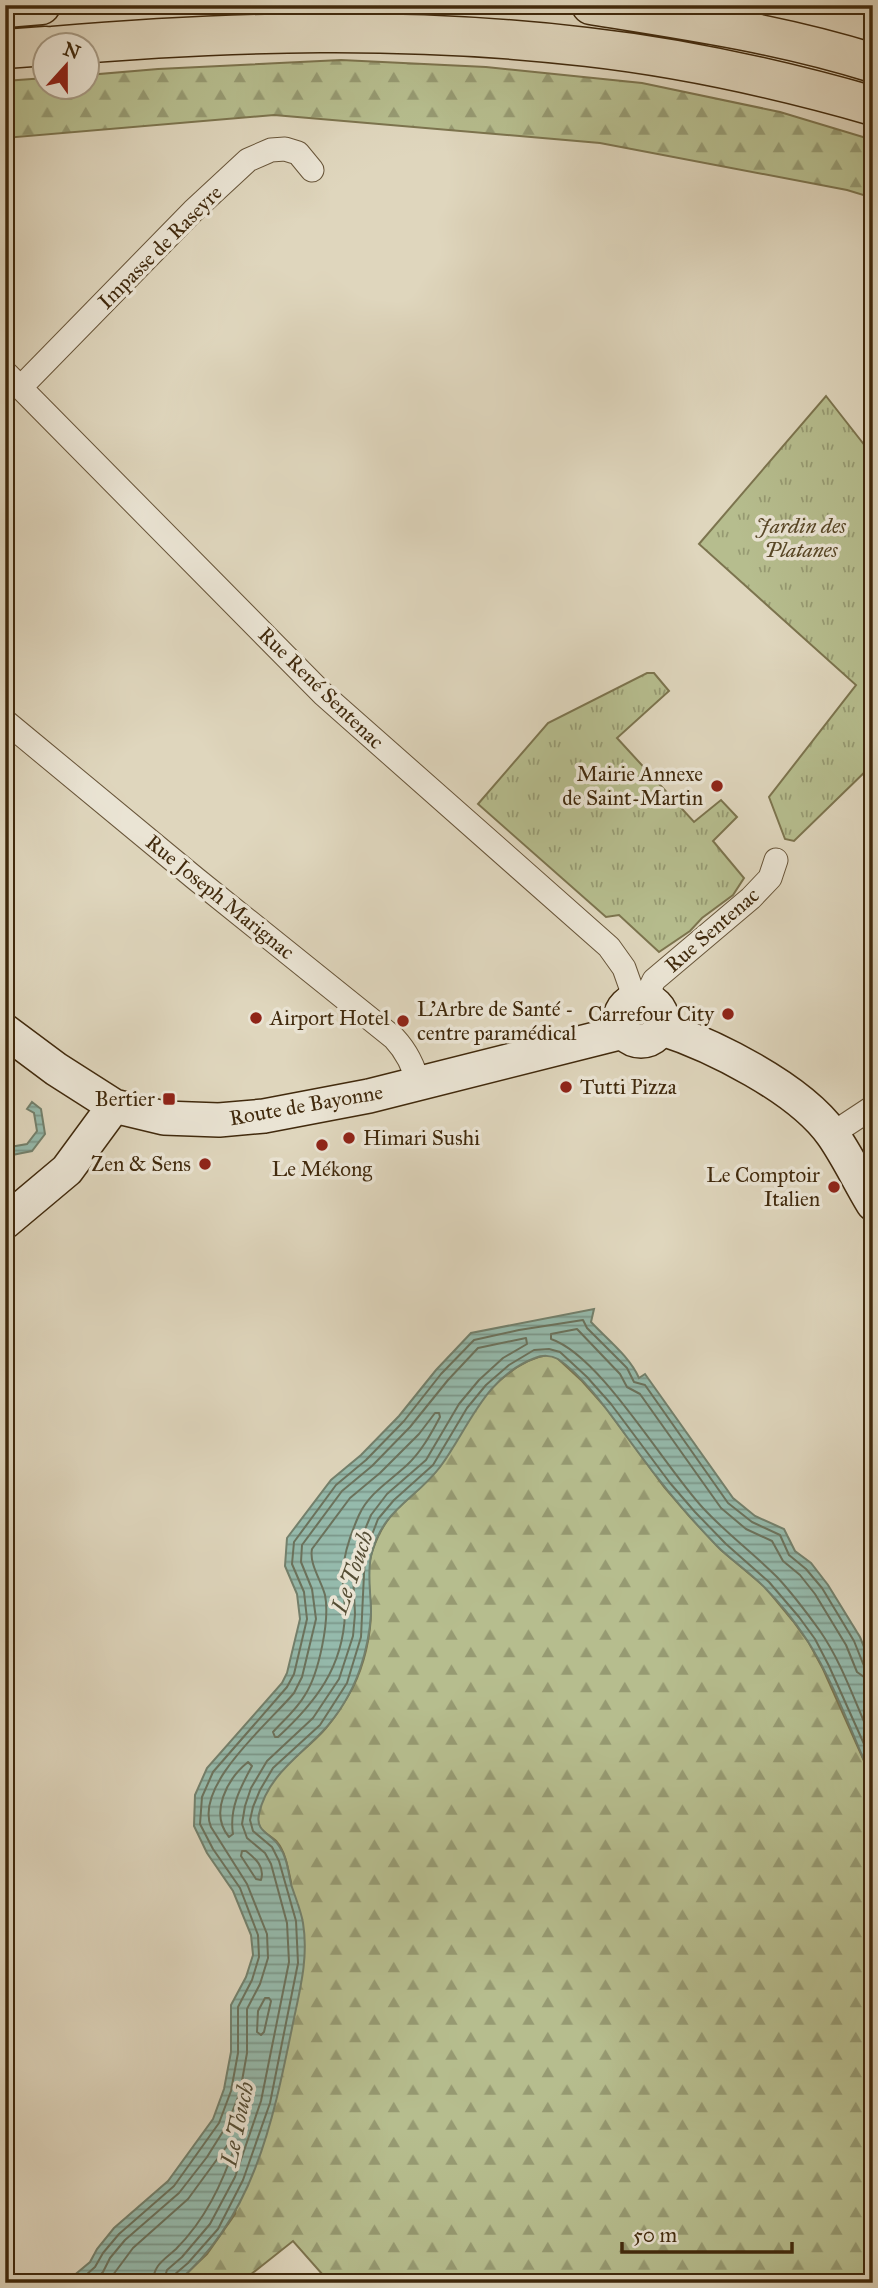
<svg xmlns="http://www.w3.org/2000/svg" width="878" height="2288" viewBox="0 0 878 2288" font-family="'IM FELL Great Primer',serif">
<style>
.forest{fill:url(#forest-firs);stroke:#7c744e;stroke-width:2}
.park{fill:url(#park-tufts);stroke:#7c744e;stroke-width:2}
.water{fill:url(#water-rules);stroke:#73806c;stroke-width:2}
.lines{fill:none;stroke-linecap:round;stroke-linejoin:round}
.shore{stroke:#6b725c;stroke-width:2}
.street-casing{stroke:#685539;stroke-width:25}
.secondary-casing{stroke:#412a0d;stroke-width:36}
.highway-casing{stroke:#412a0d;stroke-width:41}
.street{stroke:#eae4d4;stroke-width:23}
.secondary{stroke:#eae4d4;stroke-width:33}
.highway{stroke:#dfd6bd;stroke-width:38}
.poi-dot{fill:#8f2418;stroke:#eae4d4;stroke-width:2.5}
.labels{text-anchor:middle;stroke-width:7;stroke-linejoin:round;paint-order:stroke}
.street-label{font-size:21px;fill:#412a0d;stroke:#eae4d4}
.park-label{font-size:21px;font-style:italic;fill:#584727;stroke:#eae4d4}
.poi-label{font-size:21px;fill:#412a0d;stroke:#eae4d4;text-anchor:end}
.water-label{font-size:23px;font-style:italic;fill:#564e35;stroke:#eae4d4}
</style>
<defs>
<pattern id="forest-firs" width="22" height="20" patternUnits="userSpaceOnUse" patternTransform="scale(1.75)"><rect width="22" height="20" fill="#b6bd8e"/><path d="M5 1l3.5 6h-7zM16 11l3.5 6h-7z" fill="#969a72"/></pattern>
<pattern id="park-tufts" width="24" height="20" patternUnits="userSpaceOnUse" patternTransform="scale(1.75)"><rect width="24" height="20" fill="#b6bd8e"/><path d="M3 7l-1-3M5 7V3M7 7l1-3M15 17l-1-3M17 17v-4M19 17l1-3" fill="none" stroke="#969a72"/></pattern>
<pattern id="water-rules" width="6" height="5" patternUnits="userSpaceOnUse" patternTransform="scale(1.75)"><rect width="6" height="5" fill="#95baac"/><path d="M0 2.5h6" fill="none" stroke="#7b978a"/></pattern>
</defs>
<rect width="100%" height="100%" fill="#dfd6bd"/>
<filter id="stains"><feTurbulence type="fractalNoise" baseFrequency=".00286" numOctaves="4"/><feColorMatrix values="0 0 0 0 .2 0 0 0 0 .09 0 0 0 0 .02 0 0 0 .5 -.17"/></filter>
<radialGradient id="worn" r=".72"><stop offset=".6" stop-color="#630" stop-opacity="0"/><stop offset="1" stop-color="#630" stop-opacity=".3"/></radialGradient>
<path class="forest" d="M 341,60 L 486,67 L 642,83 L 780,112 L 873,140 L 873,198 L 847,190 L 600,143 L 274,115 L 5,138 L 5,81 L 45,78 L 46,88 L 88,88 L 88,75 L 158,69 Z
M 548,1355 L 556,1357 L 582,1381 L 606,1408 L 664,1487 L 690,1517 L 721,1550 L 765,1587 L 793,1621 L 809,1643 L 823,1669 L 873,1781 L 873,2283 L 330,2283 L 293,2241 L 240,2283 L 176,2283 L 207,2254 L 235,2214 L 291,1882 C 288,1869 286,1853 277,1842 C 270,1834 257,1832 258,1819 C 259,1778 303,1755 326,1728 C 337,1715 345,1702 353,1687 C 364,1665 371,1636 371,1610 C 370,1591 366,1571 372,1552 C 387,1506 410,1503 437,1470 C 452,1452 460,1430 473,1411 C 490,1387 518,1359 548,1355 Z"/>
<path class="park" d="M 826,396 L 873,456 L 873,764 L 794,841 L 785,839 L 769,797 L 856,685 L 699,544 Z
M 647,673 L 654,673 L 669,691 L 617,738 L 694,822 L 721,800 L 737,817 L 713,841 L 744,878 L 733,895 L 702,918 L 690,931 L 659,952 L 619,915 L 606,917 L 478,804 L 548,723 Z"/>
<path class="water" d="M 32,1102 L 41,1109 L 45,1134 L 32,1151 L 7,1156 L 5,1145 L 10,1147 L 27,1144 L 37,1131 L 34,1113 L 27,1109 Z
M 594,1309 L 591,1322 C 608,1340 630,1357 639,1378 L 645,1374 L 733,1498 L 755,1516 L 784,1529 L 795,1551 L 811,1563 L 828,1585 L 860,1637 L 873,1669 L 873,1781 C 853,1736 833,1680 807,1640 C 795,1622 781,1604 766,1589 C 751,1573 732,1561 717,1546 C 688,1516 662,1485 638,1452 C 617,1424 587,1378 558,1359 C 551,1355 542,1355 535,1358 C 484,1377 469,1428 440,1467 C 414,1501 382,1509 371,1556 C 367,1575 371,1594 371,1613 C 370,1632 366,1651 360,1669 C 352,1692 339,1714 322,1732 C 298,1757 267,1777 259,1814 C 255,1832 271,1833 279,1846 C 287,1857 288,1871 291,1884 C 295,1897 301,1910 303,1923 C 309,1959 299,1993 292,2028 C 273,2121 253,2220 176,2283 L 65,2283 L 90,2262 L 97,2249 L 114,2228 L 168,2181 L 213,2119 L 224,2089 L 231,2052 L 231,2005 L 246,1977 L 253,1955 L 251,1935 L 233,1891 L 207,1853 L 194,1826 L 195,1795 L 207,1768 L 282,1683 L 287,1673 L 300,1619 L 297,1594 L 285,1566 L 287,1538 L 331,1480 L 361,1455 L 399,1416 L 436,1370 L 471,1333 Z"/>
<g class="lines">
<path class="shore" d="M 435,1413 L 439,1413 L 440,1417 C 431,1434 421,1452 407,1465 C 390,1481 369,1493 359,1515 C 351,1533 344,1551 343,1571 C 342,1585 345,1599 345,1614 C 343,1667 316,1702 278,1737 L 275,1737 L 273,1732 C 284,1720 297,1709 305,1695 C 319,1673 330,1620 325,1595 C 321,1580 309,1564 312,1549 L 350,1498 L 380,1473 L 419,1434 Z
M 873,1678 L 864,1677 L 857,1672 L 846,1645 L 815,1594 L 800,1575 L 783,1561 L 772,1541 L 746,1529 L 721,1508 L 640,1394 L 627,1387 L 620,1374 L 577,1329 L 551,1334 L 551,1339 C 601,1356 663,1465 703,1508 C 726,1533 753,1553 777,1577 C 793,1594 807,1613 820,1631 C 843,1664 856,1706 873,1742
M 248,1762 L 252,1766 C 240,1788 229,1809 233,1834 L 229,1837 C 209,1813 227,1779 248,1762 Z
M 242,1851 L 246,1851 C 256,1859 265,1867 261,1880 L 256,1879 L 241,1856 Z
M 265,1998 L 269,1998 L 271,2001 L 264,2032 L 261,2035 L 257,2032 L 258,2011 Z
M 77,2283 L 95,2267 L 103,2253 L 119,2234 L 174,2186 L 219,2123 L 231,2091 L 238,2053 L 238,2007 L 252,1980 L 259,1957 L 258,1935 L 240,1888 L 213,1849 L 200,1824 L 202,1797 L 213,1772 L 287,1687 L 294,1674 L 307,1619 L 304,1592 L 292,1564 L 294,1542 L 336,1485 L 366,1460 L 404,1421 L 441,1374 L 474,1340 L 519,1330 L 583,1320 L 587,1328 L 627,1368 L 634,1382 L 645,1385 L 728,1503 L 752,1522 L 780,1535 L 789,1555 L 806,1569 L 822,1588 L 854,1641 L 864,1666 L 873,1670
M 92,2283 L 103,2272 L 110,2258 L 125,2240 L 179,2193 L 207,2157 L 227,2125 L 240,2092 L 247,2053 L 247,2009 L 260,1984 L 268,1958 L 267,1934 L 247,1884 L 211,1827 C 194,1785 269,1723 294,1693 L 302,1677 L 316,1619 L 312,1589 L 301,1562 L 302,1545 L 342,1491 L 372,1466 L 410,1427 L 448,1380 L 478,1348 L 526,1338 L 527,1344 L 503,1358 L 479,1380 L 459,1404 L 426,1460 L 387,1494 L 371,1515 L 356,1551 L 353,1573 L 355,1614 L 353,1636 L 339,1679 L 313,1718 L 267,1761 L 251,1788 L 245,1806 L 242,1824 L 247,1838 L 265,1853 L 271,1864 L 287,1923 L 289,1962 L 261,2101 L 235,2177 L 210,2224 L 182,2257 L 167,2270 L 163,2283
M 107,2283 L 133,2248 L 188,2199 L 229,2143 L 233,2142 L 235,2146 C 222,2184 205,2220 176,2249 C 164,2260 153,2265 153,2283
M 172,2283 L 174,2275 L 188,2263 L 218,2229 L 243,2180 L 270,2103 L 298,1963 L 296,1921 L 279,1861 L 272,1847 L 253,1831 L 250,1820 L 253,1807 L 260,1790 L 273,1768 L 320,1725 L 347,1683 L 361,1637 L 365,1553 L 378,1519 L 394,1500 L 433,1465 L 467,1408 L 486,1385 L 509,1365 L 534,1350 L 549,1349 L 560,1352 L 587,1377 L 611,1404 L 670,1483 L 695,1512 L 726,1544 L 769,1582 L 799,1617 L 815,1639 L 829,1666 L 873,1764"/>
<defs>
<path id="street" d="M 5,372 L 324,695 L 609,947 L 624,968 L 635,999
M 20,388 L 193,211 L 248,160 L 271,150 L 285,149 L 298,153 L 312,170
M 5,721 L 196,879 L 394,1038 C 407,1052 414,1066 418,1084
M 645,999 L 654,980 L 751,898 L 770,878 L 776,860
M 832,1134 L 873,1107"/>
<path id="secondary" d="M620 1020a21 21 0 1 1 42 0a21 21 0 1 1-42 0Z
M 660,1028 C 713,1045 799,1088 832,1134 C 847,1155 859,1181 873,1204
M 5,1031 L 56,1069 L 114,1106 L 164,1118 L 219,1120 L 264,1116 L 369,1096 L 623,1032
M 5,1222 L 67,1170 L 114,1106"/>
<path id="highway" d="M 591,5 C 685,20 781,34 873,63
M 5,8 L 41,5
M 53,46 C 231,31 410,26 587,47 C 684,58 779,79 873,106
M 5,49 L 46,46"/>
</defs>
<use href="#street" class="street-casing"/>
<use href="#secondary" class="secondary-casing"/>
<use href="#highway" class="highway-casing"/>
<use href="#street" class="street"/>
<use href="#secondary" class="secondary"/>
<use href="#highway" class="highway"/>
</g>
<g class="poi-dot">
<circle cx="717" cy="786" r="7"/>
<circle cx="728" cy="1014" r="7"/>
<circle cx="256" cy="1018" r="7"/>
<circle cx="403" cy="1021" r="7"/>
<circle cx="566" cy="1087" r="7"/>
<rect x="162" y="1092" width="14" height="14" rx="3.5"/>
<circle cx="349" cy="1138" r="7"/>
<circle cx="322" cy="1145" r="7"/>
<circle cx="205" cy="1164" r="7"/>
<circle cx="834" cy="1187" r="7"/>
</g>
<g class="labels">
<g class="street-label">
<text transform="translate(160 247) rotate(-45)" y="7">Impasse de Raseyre</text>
<text transform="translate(321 688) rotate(44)" y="7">Rue René Sentenac</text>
<text transform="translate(220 897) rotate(39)" y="7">Rue Joseph Marignac</text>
<text transform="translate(712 930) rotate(-41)" y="7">Rue Sentenac</text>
<text transform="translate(306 1105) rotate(-10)" y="7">Route de Bayonne</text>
</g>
<g class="park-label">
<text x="801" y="533">Jardin des<tspan x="801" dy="24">Platanes</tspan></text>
</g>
<g class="poi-label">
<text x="703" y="781">Mairie Annexe<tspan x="703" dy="24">de Saint-Martin</tspan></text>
<text x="417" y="1016" text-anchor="start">L'Arbre de Santé -<tspan x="417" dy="24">centre paramédical</tspan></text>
<text x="714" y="1021">Carrefour City</text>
<text x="270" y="1025" text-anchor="start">Airport Hotel</text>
<text x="580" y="1094" text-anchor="start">Tutti Pizza</text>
<text x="155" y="1106">Bertier</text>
<text x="363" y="1145" text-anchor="start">Himari Sushi</text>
<text x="191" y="1171">Zen &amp; Sens</text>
<text x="322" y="1176" text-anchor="middle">Le Mékong</text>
<text x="820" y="1182">Le Comptoir<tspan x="820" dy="24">Italien</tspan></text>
</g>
<g class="water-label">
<text transform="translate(352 1572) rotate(-71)" y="8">Le Touch</text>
<text transform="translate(237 2124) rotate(-78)" y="8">Le Touch</text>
</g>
</g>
<rect width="878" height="2288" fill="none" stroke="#dfd6bd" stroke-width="28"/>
<rect x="7" y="7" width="864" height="2274" fill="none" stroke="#412a0d" stroke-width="3.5"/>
<rect x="14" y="14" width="850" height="2260" fill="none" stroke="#412a0d" stroke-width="2"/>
<g transform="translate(66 66) rotate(21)"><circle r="33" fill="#eae4d4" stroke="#a69a84" stroke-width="2"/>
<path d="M0-5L12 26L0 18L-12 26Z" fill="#8f2418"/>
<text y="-10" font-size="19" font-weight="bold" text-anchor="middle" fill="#412a0d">N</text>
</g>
<path d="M622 2242v10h170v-10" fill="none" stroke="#412a0d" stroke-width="3.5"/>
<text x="633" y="2242" font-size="21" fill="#412a0d" stroke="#eae4d4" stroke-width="5" paint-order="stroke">50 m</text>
<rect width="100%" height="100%" filter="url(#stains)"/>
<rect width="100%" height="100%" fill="url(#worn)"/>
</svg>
